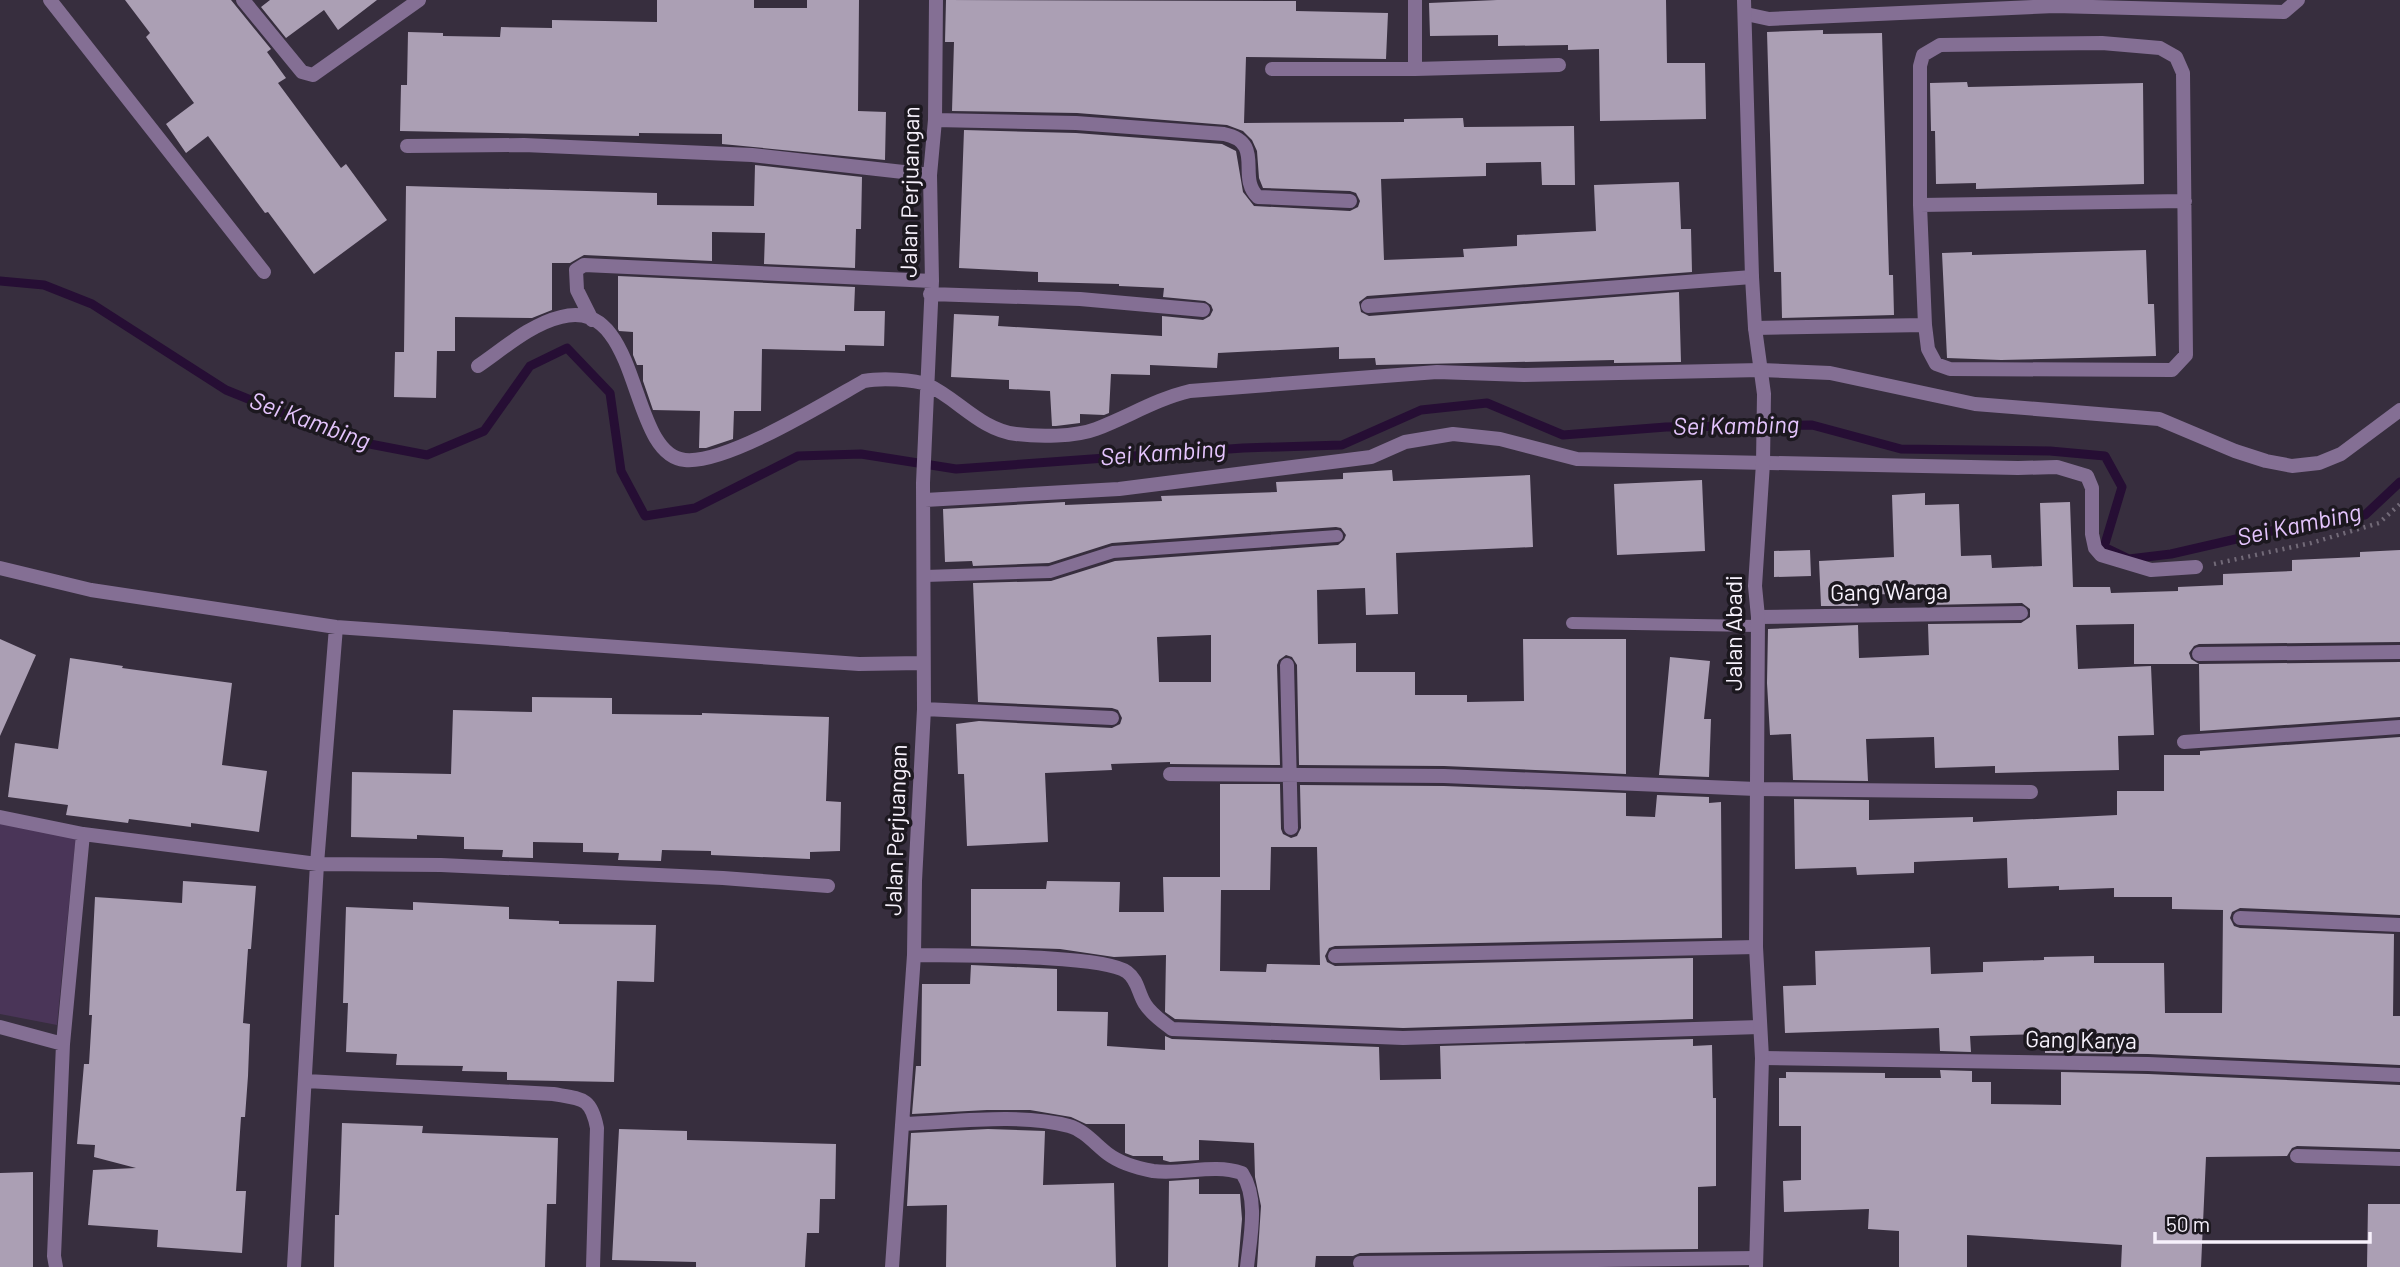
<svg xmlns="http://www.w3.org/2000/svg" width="2400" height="1267" viewBox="0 0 2400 1267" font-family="Barlow,sans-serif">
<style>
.green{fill:#4a3558}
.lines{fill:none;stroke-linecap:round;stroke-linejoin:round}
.stream{stroke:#260e34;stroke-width:9}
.building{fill:#ab9fb4;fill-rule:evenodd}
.path{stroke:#726a78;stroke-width:4.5;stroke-dasharray:2 5;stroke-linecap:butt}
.service{stroke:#846f94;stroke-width:12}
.minor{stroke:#846f94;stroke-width:14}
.tertiary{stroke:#846f94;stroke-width:14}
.labels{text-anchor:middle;stroke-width:7;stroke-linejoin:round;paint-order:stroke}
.street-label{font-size:23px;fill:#f7f1fc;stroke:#1c181f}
.water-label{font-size:24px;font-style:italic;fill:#e5c5fe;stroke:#1c181f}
</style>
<rect width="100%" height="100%" fill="#372e3e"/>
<path class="green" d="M 0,823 L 76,835 L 57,1025 L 0,1014 Z"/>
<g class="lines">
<path class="stream" d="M 0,281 L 44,285 L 92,304 L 226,390 L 349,440 L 427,455 L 484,431 L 530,366 L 567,348 L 610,393 L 621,471 L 645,516 L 695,508 L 798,456 L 861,454 L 956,469 L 1243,448 L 1342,445 L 1421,410 L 1487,403 L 1563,435 L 1666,427 L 1812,425 L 1901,449 L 2050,451 L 2105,456 L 2122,487 L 2104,547 L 2129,559 L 2171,554 L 2271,531 L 2365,515 L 2400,482"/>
</g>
<path class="building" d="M 125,0 L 231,0 L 271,49 L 267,52 L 286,78 L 278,83 L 341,168 L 346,164 L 387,220 L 314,274 L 268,212 L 265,213 L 208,136 L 186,153 L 166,124 L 194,103 L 146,37 L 150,33 Z
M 270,0 L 377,0 L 338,30 L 324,10 L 286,38 L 261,7 Z
M 657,0 L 754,0 L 754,8 L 807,8 L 807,0 L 859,0 L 858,111 L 886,112 L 885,160 L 722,144 L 722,134 L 639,133 L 639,136 L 400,131 L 401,85 L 407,85 L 408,32 L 443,33 L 443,36 L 500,37 L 501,27 L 552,28 L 552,20 L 657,22 Z
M 946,0 L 1296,1 L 1296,11 L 1388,13 L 1386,59 L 1246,57 L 1244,123 L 1404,122 L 1404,119 L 1463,118 L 1464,127 L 1574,126 L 1575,185 L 1542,185 L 1541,162 L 1486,163 L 1486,176 L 1381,179 L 1384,260 L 1464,257 L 1463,249 L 1517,246 L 1517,235 L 1596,231 L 1594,185 L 1679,182 L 1681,229 L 1691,229 L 1692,272 L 1367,296 L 1359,302 L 1361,312 L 1369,316 L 1679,292 L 1681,362 L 1614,363 L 1614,360 L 1376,365 L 1375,358 L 1339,359 L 1339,347 L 1218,353 L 1217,368 L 1150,365 L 1150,375 L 1111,374 L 1109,413 L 1104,415 L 1080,414 L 1080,423 L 1056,426 L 1052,426 L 1050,391 L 1009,389 L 1009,380 L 951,377 L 954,314 L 999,316 L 998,326 L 1162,336 L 1162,316 L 1203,320 L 1210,316 L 1213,310 L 1211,305 L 1205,301 L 1163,297 L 1164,288 L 1119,286 L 1119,284 L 1038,282 L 1038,272 L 959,268 L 964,130 L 1076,133 L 1222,144 L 1236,151 L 1243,192 L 1254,206 L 1350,211 L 1358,207 L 1360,201 L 1356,193 L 1350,191 L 1263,188 L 1259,178 L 1257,151 L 1252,140 L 1243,131 L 1227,125 L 1077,113 L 952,111 L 954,42 L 945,42 Z
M 1497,0 L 1666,0 L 1667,63 L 1705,63 L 1706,119 L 1600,121 L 1599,49 L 1568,50 L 1568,45 L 1498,46 L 1498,35 L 1430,36 L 1429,3 Z
M 1823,30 L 1823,34 L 1882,33 L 1889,275 L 1893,275 L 1894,315 L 1782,318 L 1781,272 L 1774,272 L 1767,32 Z
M 1967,82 L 1968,87 L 2143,83 L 2144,184 L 1976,189 L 1976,183 L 1936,184 L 1935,131 L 1931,131 L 1930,83 Z
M 755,165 L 862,177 L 861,229 L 856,229 L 855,268 L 764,264 L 765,233 L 712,232 L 712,261 L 584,255 L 570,263 L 552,263 L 552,310 L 532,318 L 455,317 L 455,351 L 437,351 L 436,398 L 394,397 L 395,352 L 404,352 L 406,186 L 657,193 L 657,205 L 754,206 Z
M 2146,250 L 2148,304 L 2154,304 L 2156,356 L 2001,360 L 1947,358 L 1942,253 L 1972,252 L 1972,255 Z
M 618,276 L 855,287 L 854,311 L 885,311 L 884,346 L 845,345 L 845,351 L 762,349 L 761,411 L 734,411 L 733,439 L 706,448 L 699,448 L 700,411 L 653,410 L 643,381 L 643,365 L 637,365 L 633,355 L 633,332 L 619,331 L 618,329 Z
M 1392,470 L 1393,481 L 1530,475 L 1533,547 L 1396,553 L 1398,614 L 1366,615 L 1365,588 L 1317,590 L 1318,644 L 1356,643 L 1356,672 L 1415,672 L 1415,695 L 1467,695 L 1467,702 L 1524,701 L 1523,639 L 1626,639 L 1626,774 L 1444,766 L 1299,765 L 1297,665 L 1292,657 L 1286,655 L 1279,660 L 1277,665 L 1280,765 L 1170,764 L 1170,762 L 1111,764 L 1112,770 L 1045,773 L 1048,842 L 967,846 L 964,774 L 958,774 L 956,724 L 979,721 L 1112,728 L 1120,724 L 1122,718 L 1118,710 L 1112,708 L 978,702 L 973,583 L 1051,581 L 1115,561 L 1338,545 L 1344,540 L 1346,535 L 1341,528 L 1336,527 L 1112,543 L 1049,563 L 973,566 L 972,561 L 945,562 L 943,509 L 1065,502 L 1065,505 L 1162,501 L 1161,496 L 1277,492 L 1276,482 L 1343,479 L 1343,473 ZM 1211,635 L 1211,682 L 1159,682 L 1157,637 Z
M 1702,480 L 1705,551 L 1617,555 L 1614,484 Z
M 1925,493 L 1925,505 L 1959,504 L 1961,556 L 1991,555 L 1992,568 L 2042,566 L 2040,503 L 2070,502 L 2073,587 L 2110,587 L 2111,593 L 2178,591 L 2178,587 L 2223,585 L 2223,574 L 2292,571 L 2292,560 L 2360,557 L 2360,552 L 2400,550 L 2400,642 L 2199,644 L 2194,646 L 2189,653 L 2191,659 L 2199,664 L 2400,662 L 2400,717 L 2200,731 L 2199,664 L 2134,664 L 2134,624 L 2076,625 L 2078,669 L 2151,666 L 2154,735 L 2118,736 L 2119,770 L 1995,773 L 1995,766 L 1935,768 L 1934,737 L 1866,739 L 1868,781 L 1793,780 L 1791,734 L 1770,735 L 1767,683 L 1768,629 L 1858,625 L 1859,658 L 1929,655 L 1928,624 L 2021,623 L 2030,617 L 2030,609 L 2022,603 L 1927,605 L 1927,593 L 1857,595 L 1858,606 L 1821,606 L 1819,561 L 1894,557 L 1892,495 Z
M 1810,550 L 1811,576 L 1774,577 L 1774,551 Z
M 0,639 L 36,655 L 0,736 Z
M 1670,657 L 1710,661 L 1704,719 L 1711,719 L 1709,777 L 1659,775 Z
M 70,658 L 123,666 L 122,668 L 232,683 L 222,765 L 267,771 L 259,832 L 191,823 L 191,827 L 129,819 L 128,823 L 66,815 L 68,805 L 8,797 L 15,743 L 58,749 Z
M 532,697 L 612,698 L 612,714 L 702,715 L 702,713 L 829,717 L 826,801 L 841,802 L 840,851 L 810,852 L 810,859 L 711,855 L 711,851 L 662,850 L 661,861 L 618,860 L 619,853 L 583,852 L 583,843 L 533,842 L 533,858 L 502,857 L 503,850 L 464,849 L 464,837 L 417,835 L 417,839 L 351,837 L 352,772 L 451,774 L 453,710 L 532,712 Z
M 2400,737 L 2400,915 L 2240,908 L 2232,912 L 2230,918 L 2234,926 L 2240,928 L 2394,934 L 2393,1016 L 2400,1016 L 2400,1065 L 2148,1054 L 2045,1053 L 2045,1034 L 1970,1036 L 1971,1052 L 1940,1051 L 1939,1028 L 1785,1033 L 1783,986 L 1816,985 L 1815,951 L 1930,947 L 1931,974 L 1983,972 L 1983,962 L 2044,960 L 2044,957 L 2094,956 L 2094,963 L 2164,963 L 2165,1013 L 2222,1013 L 2223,910 L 2172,909 L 2172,897 L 2114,897 L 2114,888 L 2059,890 L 2059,886 L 2008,888 L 2007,858 L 1914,862 L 1914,873 L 1857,875 L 1856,867 L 1795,869 L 1794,799 L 1869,800 L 1869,820 L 1973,817 L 1973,822 L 2117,815 L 2117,791 L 2164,791 L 2164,755 L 2200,755 L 2200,751 Z
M 1220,784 L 1280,784 L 1281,829 L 1283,834 L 1291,838 L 1297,836 L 1301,828 L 1300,785 L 1444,786 L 1626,793 L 1626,816 L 1655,817 L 1657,795 L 1709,797 L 1709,803 L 1721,802 L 1722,938 L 1335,946 L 1329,948 L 1325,956 L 1327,962 L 1335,966 L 1693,958 L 1693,1019 L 1403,1028 L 1175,1019 L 1165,1012 L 1166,955 L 1114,957 L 1060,949 L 971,946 L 971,889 L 1046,889 L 1047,881 L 1120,882 L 1119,912 L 1164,912 L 1163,877 L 1220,877 ZM 1271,847 L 1317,847 L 1320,965 L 1267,964 L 1266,972 L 1220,971 L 1221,890 L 1270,890 Z
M 183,881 L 256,886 L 251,949 L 248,949 L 243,1023 L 250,1024 L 248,1076 L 245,1117 L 241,1117 L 236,1191 L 246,1191 L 242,1253 L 157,1247 L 158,1230 L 88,1225 L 93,1170 L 136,1168 L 94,1157 L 95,1145 L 77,1144 L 84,1064 L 89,1064 L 92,1015 L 89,1015 L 95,897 L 182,903 Z
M 413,902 L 509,907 L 509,919 L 559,921 L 559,924 L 656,925 L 654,982 L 617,981 L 614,1082 L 507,1080 L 507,1072 L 462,1071 L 463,1066 L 396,1065 L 397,1054 L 346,1052 L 348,1003 L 343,1003 L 346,907 L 413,910 Z
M 971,965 L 1057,969 L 1057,1011 L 1108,1012 L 1107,1046 L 1165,1050 L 1165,1036 L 1172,1039 L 1379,1047 L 1380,1080 L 1441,1079 L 1440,1046 L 1693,1039 L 1693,1046 L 1712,1045 L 1713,1098 L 1716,1098 L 1716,1186 L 1698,1187 L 1698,1249 L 1360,1253 L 1353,1256 L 1316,1256 L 1315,1267 L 1257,1267 L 1261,1206 L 1255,1177 L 1254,1143 L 1199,1140 L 1199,1160 L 1170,1162 L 1163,1160 L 1163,1156 L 1133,1156 L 1125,1153 L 1125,1124 L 1086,1124 L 1071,1117 L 1030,1110 L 987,1110 L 912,1114 L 916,1066 L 921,1066 L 922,984 L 970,984 Z
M 1940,1070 L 1972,1071 L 1972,1082 L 1991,1082 L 1991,1104 L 2061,1105 L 2061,1072 L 2148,1074 L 2400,1085 L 2400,1149 L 2297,1146 L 2292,1148 L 2287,1156 L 2206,1157 L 2201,1267 L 2121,1267 L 2122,1245 L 1967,1235 L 1967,1267 L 1899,1267 L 1899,1231 L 1868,1229 L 1869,1209 L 1784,1212 L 1783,1181 L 1801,1180 L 1801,1126 L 1779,1126 L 1779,1078 L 1786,1078 L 1786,1072 L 1885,1073 L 1885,1078 L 1941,1078 Z
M 342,1123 L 423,1126 L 422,1133 L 558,1138 L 556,1204 L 547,1204 L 545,1267 L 334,1267 L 335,1215 L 339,1215 Z
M 619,1129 L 687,1131 L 687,1140 L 836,1144 L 835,1199 L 820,1199 L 819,1233 L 807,1233 L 805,1267 L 696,1267 L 696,1262 L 612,1260 Z
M 988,1129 L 1045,1131 L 1043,1185 L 1114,1183 L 1116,1267 L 946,1267 L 947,1205 L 907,1206 L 911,1133 Z
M 33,1172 L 33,1267 L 0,1267 L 0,1173 Z
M 1199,1179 L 1199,1194 L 1240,1194 L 1242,1219 L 1238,1267 L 1168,1267 L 1169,1181 Z
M 2368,1204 L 2400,1204 L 2400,1267 L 2367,1267 Z"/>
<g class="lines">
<path class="path" d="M 2214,564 L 2311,543 L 2379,523 L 2400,504"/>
<path class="service" d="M 925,576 L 1050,572 L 1113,552 L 1337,536
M 1572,623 L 1758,626"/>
<path class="minor" d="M 50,0 L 264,272
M 243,0 L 302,72 L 313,75 L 419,0
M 1746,14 L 1769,19 L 2055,6 L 2284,12 L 2298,0
M 1272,69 L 1415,69 L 1559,65
M 1415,69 L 1415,0
M 935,120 L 1076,123 L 1224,134 C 1266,143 1236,177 1258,197 L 1350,201
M 407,146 L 524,145 L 752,155 L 930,175
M 1920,205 L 2185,201
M 930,294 L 1080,299 L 1203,310
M 1368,306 L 1752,277
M 592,320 L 577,290 L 576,270 L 584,265 L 932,281
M 1755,328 L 1925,325 L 1928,349 L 1936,364 L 1950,369 L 2172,370 L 2186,355 L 2183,73 L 2176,57 L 2160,48 L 2102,43 L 1940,45 L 1923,55 L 1920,66 L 1920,205 L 1925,325
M 478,366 C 503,349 531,324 561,317 C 643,296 627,455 685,460 C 727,464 825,403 864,381 C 880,378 914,379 928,385 C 958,399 981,430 1016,434 C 1038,437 1075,437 1096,429 C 1128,417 1156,399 1190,391 L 1437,372 L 1524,375 L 1761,370 L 1830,373 L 1975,404 L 2159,419 L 2235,451 L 2266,461 L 2292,466 L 2319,463 L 2341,454 L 2400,410
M 925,500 L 1119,489 L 1371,457 L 1405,442 L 1453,434 L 1500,439 L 1577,459 L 2018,468 L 2057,467 L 2087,476 L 2092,488 L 2092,534 L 2095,548 L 2101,555 L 2151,570 L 2196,567
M 0,568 L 91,590 L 336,627 L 859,664 L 922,663
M 1758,617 L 2021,613
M 2199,654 L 2400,652
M 1287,665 L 1291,828
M 924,709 L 1112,718
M 2184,742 L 2400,727
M 1170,774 L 1444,776 L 1756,789 L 2031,792
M 0,817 L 83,834 L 317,864 L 441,865 L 723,878 L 828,886
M 2240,918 L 2400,925
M 914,955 C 952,956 1103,954 1127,972 C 1138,980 1138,993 1145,1004 C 1151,1014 1163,1022 1172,1029 L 1403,1038 L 1760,1027
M 1335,956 L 1756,947
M 0,1027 L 63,1044
M 1762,1058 L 2148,1064 L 2400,1075
M 306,1081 L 553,1094 C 582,1099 591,1097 597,1128 L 593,1267
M 904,1124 C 956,1122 1019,1113 1069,1126 C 1084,1130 1096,1145 1108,1154 C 1120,1163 1137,1168 1153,1171 C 1183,1175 1213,1163 1242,1173 C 1259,1199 1250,1238 1247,1267
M 2297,1156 L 2400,1159
M 1360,1263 L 1756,1258
M 56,1267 L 54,1256 L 63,1044 L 83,834
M 294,1267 L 317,864 L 336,627
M 892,1267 L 914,955 L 915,881 L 924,709 L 923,483 L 932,281 L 930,175 L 935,120 L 936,0"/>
<path class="tertiary" d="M 1744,0 L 1752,277 L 1755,328 L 1764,394 L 1763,463 L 1755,586 L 1758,617 L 1756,947 L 1762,1058 L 1756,1267"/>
</g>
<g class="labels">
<g class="street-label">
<text transform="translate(910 192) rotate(-89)" y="8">Jalan Perjuangan</text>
<text transform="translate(1889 592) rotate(-1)" y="8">Gang Warga</text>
<text transform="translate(1734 633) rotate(-90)" y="8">Jalan Abadi</text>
<text transform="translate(896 830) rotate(-88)" y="8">Jalan Perjuangan</text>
<text transform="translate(2081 1040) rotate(1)" y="8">Gang Karya</text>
</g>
<g class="water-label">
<text transform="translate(310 421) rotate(20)" y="8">Sei Kambing</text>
<text transform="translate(1736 426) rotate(-1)" y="8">Sei Kambing</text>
<text transform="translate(1163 453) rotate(-4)" y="8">Sei Kambing</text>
<text transform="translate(2299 525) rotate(-12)" y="8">Sei Kambing</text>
</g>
</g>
<path d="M2155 1232v10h215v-10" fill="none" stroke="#f7f1fc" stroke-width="3.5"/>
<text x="2166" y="1232" font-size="21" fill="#f7f1fc" stroke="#1c181f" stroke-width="5" paint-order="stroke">50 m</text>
</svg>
